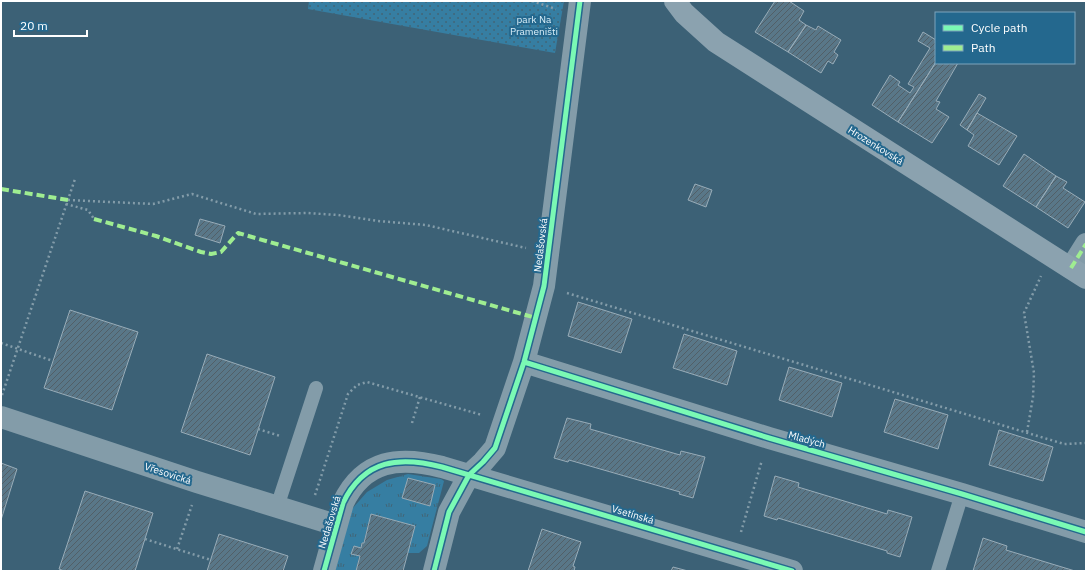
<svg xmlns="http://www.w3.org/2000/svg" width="1087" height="572" viewBox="0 0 1087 572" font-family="'IBM Plex Sans',sans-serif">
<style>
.grass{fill:url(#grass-tufts);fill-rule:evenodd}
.park{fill:url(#park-dots)}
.building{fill:url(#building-hatch);stroke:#98acb8}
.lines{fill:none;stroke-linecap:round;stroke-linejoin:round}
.path{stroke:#839ca9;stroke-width:2.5;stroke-dasharray:2 3;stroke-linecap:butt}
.lane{stroke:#839ca9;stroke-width:14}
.street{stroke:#839ca9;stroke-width:22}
.secondary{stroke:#8ba2af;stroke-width:22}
.quiet{stroke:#9fed91;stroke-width:4;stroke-dasharray:8 4;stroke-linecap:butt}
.cycleway-casing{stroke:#24688e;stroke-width:8}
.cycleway{stroke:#7af9b4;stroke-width:5}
.labels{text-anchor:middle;stroke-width:4;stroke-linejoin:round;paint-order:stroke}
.park-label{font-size:10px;fill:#d9eef8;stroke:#24688e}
.street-label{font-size:10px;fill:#fff;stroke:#24688e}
</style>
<defs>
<pattern id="grass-tufts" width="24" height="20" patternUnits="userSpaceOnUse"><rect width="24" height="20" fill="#367ea2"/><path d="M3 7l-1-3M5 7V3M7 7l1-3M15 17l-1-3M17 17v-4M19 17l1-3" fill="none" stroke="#416577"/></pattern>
<pattern id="park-dots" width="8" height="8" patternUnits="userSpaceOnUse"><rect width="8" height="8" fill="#367ea2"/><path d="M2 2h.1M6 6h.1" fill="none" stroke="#416577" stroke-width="1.8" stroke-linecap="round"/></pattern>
<pattern id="building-hatch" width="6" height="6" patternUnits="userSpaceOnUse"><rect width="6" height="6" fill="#597788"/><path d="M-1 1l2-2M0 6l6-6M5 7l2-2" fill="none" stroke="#525f67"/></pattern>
</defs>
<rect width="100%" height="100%" fill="#3c6176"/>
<path class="grass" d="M 408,474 L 441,479 L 444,481 L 427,546 L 419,553 L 407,553 L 414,526 L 371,514 L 363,544 L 361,543 L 360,549 L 353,546 L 351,554 L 359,556 L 356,571 L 335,571 L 352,509 L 367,492 L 387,480 ZM 408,478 L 435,485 L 429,506 L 402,498 Z"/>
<path class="park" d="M 309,1 L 564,1 L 555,53 L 308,9 Z"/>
<path class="building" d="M 775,1 L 789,1 L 804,11 L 799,20 L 806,25 L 788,52 L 755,32 Z
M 806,25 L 816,30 L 818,26 L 841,40 L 834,52 L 838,55 L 833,64 L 828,61 L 821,73 L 788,52 Z
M 923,32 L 936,40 L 936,62 L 898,122 L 872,105 L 890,75 L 900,82 L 898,85 L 910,93 L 914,87 L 908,84 L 930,48 L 918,41 Z
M 936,62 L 958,63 L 936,101 L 940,102 L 936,109 L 949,117 L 932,143 L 898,122 Z
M 979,94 L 986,98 L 967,130 L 960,125 Z
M 977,113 L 1017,136 L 999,165 L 968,146 L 974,135 L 967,130 Z
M 1024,154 L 1056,176 L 1036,207 L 1003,186 Z
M 1056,176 L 1067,182 L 1063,188 L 1085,202 L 1068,228 L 1036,207 Z
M 695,184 L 712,190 L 706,207 L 688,200 Z
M 200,219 L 225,226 L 220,243 L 195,235 Z
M 578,302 L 632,319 L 621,353 L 568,336 Z
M 70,310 L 138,332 L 112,410 L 44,388 Z
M 684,334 L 737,351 L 727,385 L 673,368 Z
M 207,354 L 275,377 L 250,455 L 181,432 Z
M 789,367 L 842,383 L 832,417 L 779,400 Z
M 895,399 L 948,415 L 938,449 L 884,432 Z
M 567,418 L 591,424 L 590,429 L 680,455 L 681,451 L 705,457 L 693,498 L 679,494 L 680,492 L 569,460 L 568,462 L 554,458 Z
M 999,430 L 1053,447 L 1043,481 L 989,465 Z
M 1,463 L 17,469 L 1,520 Z
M 775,476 L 799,483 L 798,487 L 887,514 L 888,510 L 912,517 L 900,557 L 887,553 L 887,551 L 778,518 L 777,520 L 764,516 Z
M 408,478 L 435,485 L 430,506 L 402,498 Z
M 85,491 L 153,513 L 135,571 L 64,571 L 59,569 Z
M 371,514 L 415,526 L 403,571 L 356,571 L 360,556 L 351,554 L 354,546 L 361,548 L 362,543 L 364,543 Z
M 542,529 L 581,542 L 573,566 L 575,567 L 574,571 L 528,571 Z
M 219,534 L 288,556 L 283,571 L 207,571 Z
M 983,538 L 1007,546 L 1006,550 L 1075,571 L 973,571 Z
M 673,567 L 688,571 L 671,571 Z"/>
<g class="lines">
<path class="path" d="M 532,1 L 556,9
M 68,200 L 153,204 L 192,194 L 256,214 L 307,213 L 338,215 L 378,221 L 426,225 L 526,248
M 66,204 L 88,210 L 94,219
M 567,293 L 1064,444 L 1086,443
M 1,343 L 53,361
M 2,395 L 75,179
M 412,423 L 420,397
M 258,429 L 280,436
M 1027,432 L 1033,397 L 1034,373 L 1024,313 L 1041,276
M 315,495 L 348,394 L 357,385 L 367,382 L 482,415
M 741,532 L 762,460
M 145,539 L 211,560
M 177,549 L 192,505"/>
<path class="lane" d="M 277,507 L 316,388
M 938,571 L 962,494"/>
<path class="street" d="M 1071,268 L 1086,244
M 524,362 L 769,438 L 962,494 L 1086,532
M 1,417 L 197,482 L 336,525
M 324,571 L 343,503 C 364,459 400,456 442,467 L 792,571
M 434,571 L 449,512 L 469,475 L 483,462 L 495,448 L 524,362 L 544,286 L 580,1"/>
<path class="secondary" d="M 675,1 L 684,13 L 716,42 L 1086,278"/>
<path class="quiet" d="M 1,189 L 68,200
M 94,219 L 156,236 L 201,252 L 211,254 L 221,252 L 238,233 L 536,318
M 1071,268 L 1086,244"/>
<defs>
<path id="cycleway" d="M 524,362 L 769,438 L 962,494 L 1086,532
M 324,571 L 343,503 C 364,459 400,456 442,467 L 792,571
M 434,571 L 449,512 L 469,475 L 483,462 L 495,448 L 524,362 L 544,286 L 580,1"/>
</defs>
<use href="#cycleway" class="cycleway-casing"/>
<use href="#cycleway" class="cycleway"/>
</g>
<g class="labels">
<g class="park-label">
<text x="534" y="23">park Na<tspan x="534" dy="12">Prameništi</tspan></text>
</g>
<g class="street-label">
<text transform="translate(876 145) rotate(32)" y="4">Hrozenkovská</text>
<text transform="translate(540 245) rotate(-83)" y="4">Nedašovská</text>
<text transform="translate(807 439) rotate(16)" y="4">Mladých</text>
<text transform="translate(168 473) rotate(18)" y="4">Vřesovická</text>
<text transform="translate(633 514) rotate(17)" y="4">Vsetínská</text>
<text transform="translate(329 522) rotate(-73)" y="4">Nedašovská</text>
</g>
</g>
<rect width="1087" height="572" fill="none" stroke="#ffffff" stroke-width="4"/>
<rect x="935" y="12" width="140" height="52" fill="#24688e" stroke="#7ca4bb"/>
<rect x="943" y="25" width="20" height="6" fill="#7af9b4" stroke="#7ca4bb"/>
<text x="971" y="32" font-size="12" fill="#ffffff">Cycle path</text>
<rect x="943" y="45" width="20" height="6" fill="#9fed91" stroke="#7ca4bb"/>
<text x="971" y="52" font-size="12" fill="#ffffff">Path</text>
<path d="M14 30v6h73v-6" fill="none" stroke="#ffffff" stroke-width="2"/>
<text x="20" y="30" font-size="12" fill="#ffffff" stroke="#24688e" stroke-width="3" paint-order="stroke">20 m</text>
</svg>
